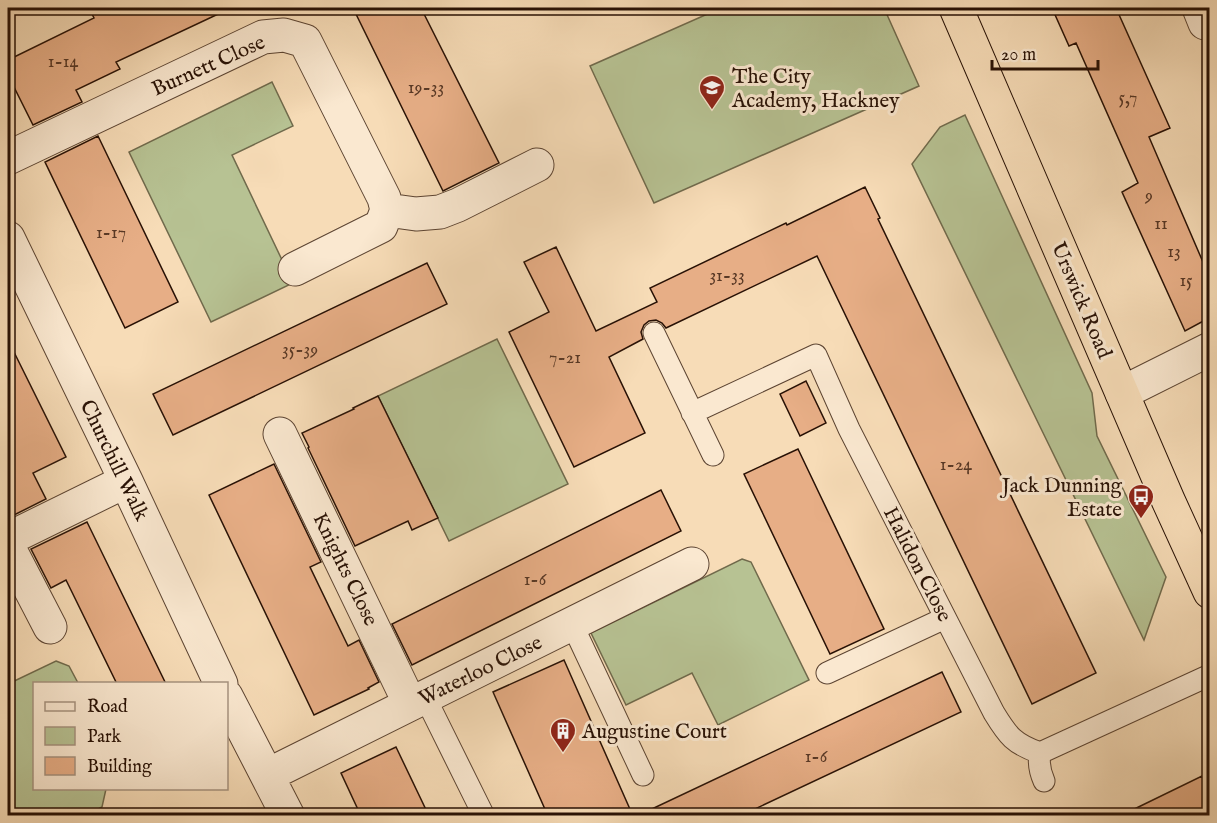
<svg xmlns="http://www.w3.org/2000/svg" width="1217" height="823" viewBox="0 0 1217 823" font-family="'IM FELL English',serif">
<style>
.green{fill:#b7c293;stroke:#706a4c;stroke-width:1.5}
.building{fill:#e7ae86;stroke:#281105;stroke-width:1.5}
.lines{fill:none;stroke-linecap:round;stroke-linejoin:round}
.service-casing{stroke:#5c4432;stroke-width:23}
.minor-casing{stroke:#5c4432;stroke-width:35}
.trunk-casing{stroke:#281105;stroke-width:35}
.service{stroke:#fae8d0;stroke-width:21}
.minor{stroke:#fae8d0;stroke-width:33}
.trunk{stroke:#f7dcb7;stroke-width:33}
.labels{text-anchor:middle;stroke-width:6;stroke-linejoin:round;paint-order:stroke}
.number-label{font-size:18px;fill:#583825}
.street-label{font-size:21px;fill:#281105;stroke:#fae8d0}
.poi-label{font-size:21px;fill:#281105;stroke:#fae8d0;text-anchor:start}
</style>
<rect width="100%" height="100%" fill="#f7dcb7"/>
<filter id="stains"><feTurbulence type="fractalNoise" baseFrequency=".00333" numOctaves="4"/><feColorMatrix values="0 0 0 0 .2 0 0 0 0 .09 0 0 0 0 .02 0 0 0 .5 -.17"/></filter>
<radialGradient id="worn" r=".72"><stop offset=".6" stop-color="#630" stop-opacity="0"/><stop offset="1" stop-color="#630" stop-opacity=".3"/></radialGradient>
<path class="green" d="M 721,8 L 884,8 L 919,86 L 654,203 L 590,66 Z
M 272,82 L 293,126 L 232,155 L 293,283 L 211,322 L 129,152 Z
M 965,115 L 1092,393 L 1097,436 L 1166,577 L 1144,640 L 912,164 L 940,127 Z
M 497,339 L 568,484 L 449,541 L 378,396 Z
M 742,559 L 751,562 L 809,680 L 718,725 L 692,673 L 626,705 L 591,633 Z
M 56,661 L 69,666 L 78,683 L 34,684 L 34,788 L 106,789 L 102,807 L 86,815 L 8,815 L 8,684 Z"/>
<path class="building" d="M 89,8 L 231,8 L 116,62 L 120,69 L 76,90 L 82,102 L 33,125 L 8,75 L 8,60 L 94,18 Z
M 353,8 L 421,8 L 499,163 L 443,191 Z
M 1052,8 L 1116,8 L 1170,128 L 1149,137 L 1209,276 L 1209,318 L 1185,331 L 1122,192 L 1138,183 L 1076,43 L 1069,46 Z
M 98,136 L 178,302 L 125,328 L 45,162 Z
M 865,187 L 880,218 L 878,219 L 1096,673 L 1032,704 L 817,256 L 666,328 L 662,323 L 656,320 L 649,321 L 644,325 L 641,332 L 643,339 L 609,357 L 645,433 L 574,467 L 509,332 L 549,312 L 524,262 L 556,247 L 596,331 L 657,302 L 650,288 L 786,223 L 787,225 Z
M 427,263 L 447,304 L 173,435 L 153,394 Z
M 8,340 L 66,457 L 33,473 L 46,499 L 8,518 Z
M 806,381 L 826,423 L 800,436 L 780,394 Z
M 378,396 L 438,518 L 412,530 L 408,521 L 355,546 L 308,448 L 309,447 L 302,433 L 354,409 L 353,408 Z
M 798,449 L 884,629 L 830,654 L 744,474 Z
M 274,464 L 321,562 L 310,567 L 348,646 L 359,640 L 379,682 L 368,688 L 369,689 L 314,715 L 209,495 Z
M 661,490 L 681,531 L 412,665 L 392,624 Z
M 87,522 L 166,684 L 117,684 L 66,580 L 51,588 L 31,549 Z
M 564,660 L 633,816 L 548,816 L 493,692 Z
M 942,672 L 961,712 L 740,816 L 637,816 Z
M 396,747 L 429,816 L 361,816 L 341,773 Z
M 1202,776 L 1209,792 L 1209,816 L 1120,816 Z"/>
<g class="lines">
<defs>
<path id="service" d="M 654,333 L 713,455
M 692,413 L 816,355 L 849,429 L 994,713 C 1008,736 1014,744 1040,753 L 1210,675
M 572,624 L 643,775
M 827,673 L 945,618
M 425,697 L 484,816
M 1040,753 C 1038,764 1040,772 1044,781"/>
<path id="minor" d="M 1199,8 L 1205,23 L 1210,21
M 8,158 L 263,37 L 284,35 L 305,41 L 384,198 L 387,210 L 381,226 L 295,269
M 387,210 L 416,214 L 440,212 L 458,205 L 537,165
M 8,238 L 126,481 L 221,684
M 1122,393 L 1210,349
M 280,434 L 410,704
M 8,539 L 126,481
M 8,546 L 50,627
M 226,696 L 288,816
M 268,775 L 692,564"/>
<path id="trunk" d="M 956,8 L 1168,500 L 1210,592"/>
</defs>
<use href="#service" class="service-casing"/>
<use href="#minor" class="minor-casing"/>
<use href="#trunk" class="trunk-casing"/>
<use href="#service" class="service"/>
<use href="#minor" class="minor"/>
<use href="#trunk" class="trunk"/>
</g>
<defs>
<symbol id="school-pin" viewBox="-11 -11 22 30"><path d="M0 17L-7.5 6A9.5 9.5 0 1 1 7.5 6Z" fill="#8f2418" stroke="#fae8d0"/><path d="M0-5L7-2L0 1L-7-2ZM-4 1L0 2.5L4 1V4Q0 6-4 4Z" fill="#fff"/></symbol>
<symbol id="bus-pin" viewBox="-11 -11 22 30"><path d="M0 17L-7.5 6A9.5 9.5 0 1 1 7.5 6Z" fill="#8f2418" stroke="#fae8d0"/><path d="M-5-6H5V4H4V6H2V4H-2V6H-4V4H-5ZM-3.5-4V0h7V-4ZM-3.5 1.2v1.5H-2V1.2ZM2 1.2v1.5H3.5V1.2Z" fill="#fff"/></symbol>
<symbol id="building-pin" viewBox="-11 -11 22 30"><path d="M0 17L-7.5 6A9.5 9.5 0 1 1 7.5 6Z" fill="#8f2418" stroke="#fae8d0"/><path d="M-4-6H4V6H1V3H-1V6H-4ZM-2.5-4.3h1.7v1.8h-1.7ZM.8-4.3h1.7v1.8H.8ZM-2.5-1h1.7V.8h-1.7ZM.8-1h1.7V.8H.8Z" fill="#fff"/></symbol>
</defs>
<g fill-rule="evenodd">
<use href="#school-pin" x="697" y="73" width="30" height="40"/>
<use href="#bus-pin" x="1126" y="482" width="30" height="40"/>
<use href="#building-pin" x="548" y="716" width="30" height="40"/>
</g>
<g class="labels">
<g class="number-label">
<text x="63" y="67">1-14</text>
<text x="426" y="93">19-33</text>
<text x="1128" y="103">5,7</text>
<text x="1149" y="201">9</text>
<text x="1161" y="229">11</text>
<text x="111" y="238">1-17</text>
<text x="1174" y="257">13</text>
<text x="727" y="281">31-33</text>
<text x="1186" y="286">15</text>
<text x="300" y="355">35-39</text>
<text x="565" y="363">7-21</text>
<text x="956" y="470">1-24</text>
<text x="535" y="585">1-6</text>
<text x="816" y="762">1-6</text>
</g>
<g class="street-label">
<text transform="translate(208 65) rotate(-24)" y="7">Burnett Close</text>
<text transform="translate(1082 300) rotate(67)" y="7">Urswick Road</text>
<text transform="translate(115 460) rotate(64)" y="7">Churchill Walk</text>
<text transform="translate(918 564) rotate(63)" y="7">Halidon Close</text>
<text transform="translate(346 569) rotate(64)" y="7">Knights Close</text>
<text transform="translate(480 670) rotate(-26)" y="7">Waterloo Close</text>
</g>
<g class="poi-label">
<text x="732" y="83">The City<tspan x="732" dy="24">Academy, Hackney</tspan></text>
<text x="1122" y="492" text-anchor="end">Jack Dunning<tspan x="1122" dy="24">Estate</tspan></text>
<text x="582" y="738">Augustine Court</text>
</g>
</g>
<rect width="1217" height="823" fill="none" stroke="#f7dcb7" stroke-width="30"/>
<rect x="9" y="9" width="1199" height="805" fill="none" stroke="#281105" stroke-width="3"/>
<rect x="15" y="15" width="1187" height="793" fill="none" stroke="#281105" stroke-width="1.5"/>
<rect x="33" y="682" width="195" height="108" fill="#fae8d0" stroke="#a6927f" stroke-width="1.5"/>
<rect x="45" y="702" width="30" height="9" fill="#fae8d0" stroke="#a6927f" stroke-width="1.5"/>
<text x="87" y="712" font-size="18" fill="#281105">Road</text>
<rect x="45" y="727" width="30" height="18" fill="#b7c293" stroke="#a6927f" stroke-width="1.5"/>
<text x="87" y="742" font-size="18" fill="#281105">Park</text>
<rect x="45" y="757" width="30" height="18" fill="#e7ae86" stroke="#a6927f" stroke-width="1.5"/>
<text x="87" y="772" font-size="18" fill="#281105">Building</text>
<path d="M992 60v9h106v-9" fill="none" stroke="#281105" stroke-width="3"/>
<text x="1001" y="60" font-size="18" fill="#281105" stroke="#fae8d0" stroke-width="4.5" paint-order="stroke">20 m</text>
<rect width="100%" height="100%" filter="url(#stains)"/>
<rect width="100%" height="100%" fill="url(#worn)"/>
</svg>
